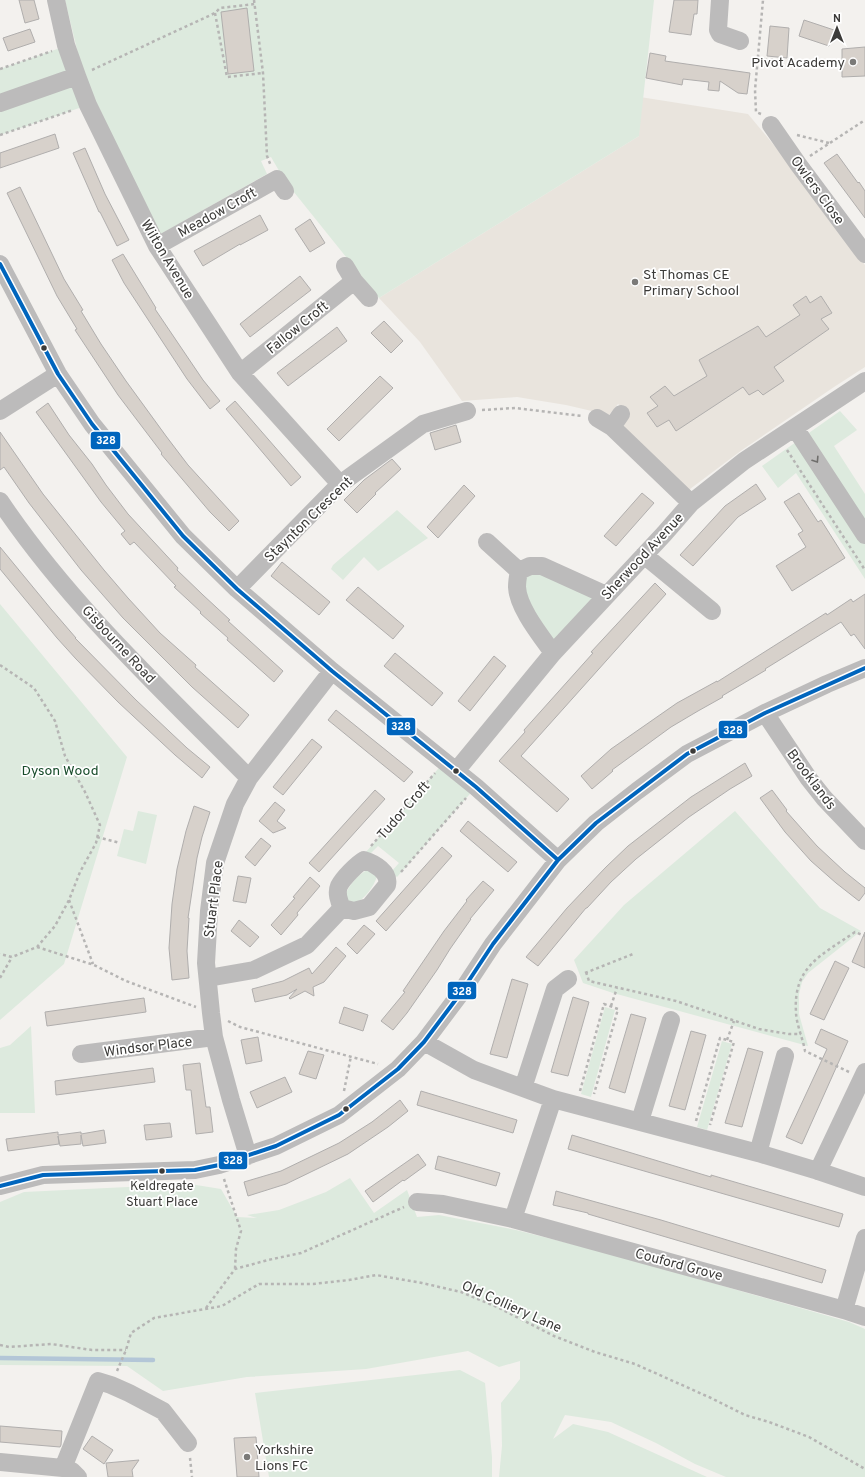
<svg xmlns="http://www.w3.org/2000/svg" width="865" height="1477" viewBox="0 0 865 1477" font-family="Overpass,sans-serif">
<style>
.built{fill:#e9e4dd}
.green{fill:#ddeade}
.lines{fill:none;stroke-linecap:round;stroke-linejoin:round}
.stream{stroke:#b3c6d7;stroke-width:4.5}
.building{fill:#d7d1cb;stroke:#b0aead}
.path{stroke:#b6b5b4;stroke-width:2.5;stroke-dasharray:3 3;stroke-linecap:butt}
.minor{stroke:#bcbbbb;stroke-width:18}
.bus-1-casing{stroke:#fff;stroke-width:7}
.bus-1{stroke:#0065bd;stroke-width:4}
.oneway{stroke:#6f6e6c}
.poi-dot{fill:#7b7a78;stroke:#fff;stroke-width:1.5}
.bus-dot{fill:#3b3a38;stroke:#fff;stroke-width:1.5}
.labels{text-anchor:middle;stroke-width:3.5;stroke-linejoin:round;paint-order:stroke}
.bus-label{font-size:13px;fill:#3b3a38;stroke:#fff}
.poi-label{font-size:14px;fill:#3b3a38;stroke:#fff;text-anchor:start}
.street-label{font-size:14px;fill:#3b3a38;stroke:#fff}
.park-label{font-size:14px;fill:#184c2b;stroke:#fff}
.line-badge{stroke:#fff;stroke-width:1.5}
.badge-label{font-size:11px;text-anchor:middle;font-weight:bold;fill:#fff}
</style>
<rect width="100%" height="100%" fill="#f3f1ee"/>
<path class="built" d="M 640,97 L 748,114 L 792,167 L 865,265 L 865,367 L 834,387 L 742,450 L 686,492 L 620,428 L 630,413 L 618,404 L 609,415 L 566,405 L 517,397 L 462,401 L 420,342 L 379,298 L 639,136 Z"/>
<path class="green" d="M 65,0 L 654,0 L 639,136 L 379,298 L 285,181 L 271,157 L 261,161 L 267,174 L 159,235 L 83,74 Z
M 60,48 L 88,105 L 0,135 L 0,69 Z
M 840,411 L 857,430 L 834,446 L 865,494 L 865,579 L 796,473 L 778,488 L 762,466 Z
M 397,510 L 428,538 L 378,571 L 364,557 L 343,580 L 331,569 L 333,565 Z
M 530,566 L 606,595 L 553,653 L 536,629 L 519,571 Z
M 0,604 L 127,757 L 64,964 L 0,1020 Z
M 444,762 L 476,787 L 397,877 L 391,872 L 399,863 L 378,846 L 369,855 L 366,852 Z
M 138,811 L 157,815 L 146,864 L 117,856 L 124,829 L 133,831 Z
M 735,811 L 820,908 L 861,931 L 808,973 L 802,982 L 799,994 L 799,1014 L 808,1046 L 613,993 L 583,983 L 574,960 L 624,905 Z
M 368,870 L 377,876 C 374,887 365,898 355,904 L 348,901 L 345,896 C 348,886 359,873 368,870 Z
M 605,1007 L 615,1010 L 591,1097 L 581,1094 Z
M 31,1026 L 35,1113 L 0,1113 L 0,1048 L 10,1045 Z
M 722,1041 L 732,1044 L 707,1130 L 697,1127 Z
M 350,1178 L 374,1213 L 407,1190 L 417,1217 L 439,1215 L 516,1230 L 615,1255 L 849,1322 L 865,1329 L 865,1477 L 726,1477 L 695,1464 L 656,1443 L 611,1422 L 565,1415 L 553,1439 L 573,1424 L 608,1432 L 707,1477 L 499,1477 L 502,1446 L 501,1403 L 520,1379 L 520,1361 L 499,1367 L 468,1351 L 366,1369 L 247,1377 L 163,1391 L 127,1366 L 0,1365 L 0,1202 L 24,1192 L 190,1184 L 221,1189 L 237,1217 L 257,1218 L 247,1215 L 279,1210 L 326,1192 Z
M 460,1370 L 485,1383 L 492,1457 L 492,1477 L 269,1477 L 255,1393 Z"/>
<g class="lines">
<path class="stream" d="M 0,1358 L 153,1360"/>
</g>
<path class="building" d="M 19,0 L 34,0 L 39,19 L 25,23 Z
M 674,0 L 698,0 L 697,14 L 694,14 L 691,35 L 669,32 Z
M 247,8 L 254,71 L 228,74 L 221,12 Z
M 804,20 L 834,30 L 829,46 L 799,36 Z
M 770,26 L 789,28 L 787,58 L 767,56 Z
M 30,29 L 35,42 L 8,51 L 3,38 Z
M 865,47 L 865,76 L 842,77 L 842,49 Z
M 650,53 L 666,56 L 665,61 L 750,73 L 747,94 L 738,93 L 720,81 L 719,91 L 708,90 L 709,82 L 683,79 L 682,85 L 646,78 Z
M 55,134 L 59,148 L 0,168 L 0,153 Z
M 85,148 L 105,194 L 129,240 L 117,246 L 100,212 L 99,212 L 73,153 Z
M 837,154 L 858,183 L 859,182 L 865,191 L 865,218 L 824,163 Z
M 20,187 L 64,279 L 83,310 L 81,311 L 101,344 L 126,381 L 166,436 L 188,465 L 239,521 L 229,531 L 210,512 L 161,454 L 162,453 L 118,395 L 75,330 L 77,329 L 57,296 L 7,193 Z
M 260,215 L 268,230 L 240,245 L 240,244 L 203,266 L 194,251 Z
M 310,219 L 325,243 L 310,252 L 295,229 Z
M 123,254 L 156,308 L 155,309 L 203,380 L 220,401 L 210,409 L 187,379 L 124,283 L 112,260 Z
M 300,276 L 311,290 L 250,337 L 240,324 Z
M 806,296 L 810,303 L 821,296 L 832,313 L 821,319 L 829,329 L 774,367 L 784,381 L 763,395 L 758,390 L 749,395 L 743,387 L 676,431 L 669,420 L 657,427 L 647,413 L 658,406 L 650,397 L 665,386 L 674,396 L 707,376 L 699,360 L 758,326 L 766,337 L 800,315 L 793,305 Z
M 384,321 L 403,341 L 391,353 L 371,333 Z
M 337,327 L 347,341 L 288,386 L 277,373 Z
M 380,376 L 393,388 L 339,441 L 327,429 Z
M 235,401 L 301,477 L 291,486 L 226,409 Z
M 48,403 L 69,435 L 92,464 L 106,485 L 128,514 L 178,568 L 177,570 L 203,595 L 230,620 L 228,621 L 283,671 L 274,682 L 227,640 L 228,638 L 200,613 L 201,612 L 174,587 L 176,586 L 134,542 L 130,545 L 121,534 L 125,531 L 101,502 L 36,412 Z
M 456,425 L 461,442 L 435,450 L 430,433 Z
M 0,432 L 43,494 L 104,570 L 128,598 L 160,633 L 196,665 L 195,667 L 249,715 L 238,728 L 192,687 L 123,618 L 81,570 L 29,503 L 4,467 L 0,470 Z
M 392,459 L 401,469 L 375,493 L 376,494 L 357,513 L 344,500 L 364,480 Z
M 756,484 L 766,499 L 738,517 L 693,566 L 680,555 L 725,506 Z
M 464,485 L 475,496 L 438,538 L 427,527 Z
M 642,493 L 654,503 L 616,546 L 604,536 Z
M 799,493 L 818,522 L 821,520 L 845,558 L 792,591 L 776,566 L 806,547 L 798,534 L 803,531 L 784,502 Z
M 0,547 L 51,609 L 76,638 L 75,638 L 136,700 L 187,748 L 210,767 L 202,778 L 175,755 L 118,702 L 76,659 L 57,638 L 0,569 Z
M 282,562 L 330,602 L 319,615 L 271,576 Z
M 655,583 L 666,594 L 521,756 L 569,799 L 557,812 L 499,761 L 525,732 L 524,730 L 593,653 L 591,652 Z
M 358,587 L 404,626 L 393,639 L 346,600 Z
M 865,594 L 865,649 L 854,634 L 851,636 L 841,622 L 765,669 L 766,670 L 722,696 L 723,697 L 698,711 L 671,727 L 612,770 L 613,771 L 592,789 L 581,776 L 611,749 L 677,703 L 717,681 L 717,682 L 826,613 L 827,615 L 851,599 L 853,602 Z
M 395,653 L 443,693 L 432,706 L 384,666 Z
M 494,656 L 506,666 L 470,711 L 458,701 Z
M 336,710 L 413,772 L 404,782 L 328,720 Z
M 312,739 L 322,747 L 283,795 L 273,787 Z
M 745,763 L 752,776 L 730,789 L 689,817 L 636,859 L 611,882 L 587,908 L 586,908 L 538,966 L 526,957 L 567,908 L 606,867 L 628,846 L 691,797 Z
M 375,790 L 385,799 L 319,872 L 309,863 Z
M 772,790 L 787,810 L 786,811 L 817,846 L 845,872 L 865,888 L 865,893 L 859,901 L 836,883 L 811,861 L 785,832 L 760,798 Z
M 275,802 L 285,810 L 277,821 L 286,828 L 273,833 L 259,821 Z
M 194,806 L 210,812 L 202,837 L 197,858 L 188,918 L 189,918 L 187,951 L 189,978 L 172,980 L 169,948 L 172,904 L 177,869 L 186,831 Z
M 468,821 L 517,862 L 508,872 L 460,831 Z
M 261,838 L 271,846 L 255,866 L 245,857 Z
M 442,847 L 452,856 L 386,931 L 376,921 Z
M 238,876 L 251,878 L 246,903 L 233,901 Z
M 310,877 L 320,886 L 297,913 L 298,915 L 281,935 L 271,925 L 295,898 L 293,897 Z
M 483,881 L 494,890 L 470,919 L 471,919 L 450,949 L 437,970 L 407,1013 L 393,1030 L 381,1021 L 405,992 L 403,991 L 444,931 L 467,901 L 466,900 Z
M 239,920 L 259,937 L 250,947 L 231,931 Z
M 364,925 L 375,934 L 357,954 L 347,944 Z
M 865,932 L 865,968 L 852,962 Z
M 336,947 L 346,956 L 324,982 L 313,987 L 314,996 L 305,991 L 290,999 L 289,998 L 297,989 L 287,995 L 255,1002 L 252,989 L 283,981 L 309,968 L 312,974 Z
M 835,961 L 849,968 L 824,1020 L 810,1014 Z
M 512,979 L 528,984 L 507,1058 L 490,1054 Z
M 573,997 L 589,1002 L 568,1076 L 551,1072 Z
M 144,998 L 146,1012 L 47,1026 L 45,1012 Z
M 344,1007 L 368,1015 L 363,1031 L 339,1023 Z
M 631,1014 L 646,1018 L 625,1093 L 609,1088 Z
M 821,1029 L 848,1041 L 802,1144 L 786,1137 L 827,1049 L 815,1043 Z
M 691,1031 L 706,1035 L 685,1110 L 669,1106 Z
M 258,1037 L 262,1061 L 246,1064 L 241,1040 Z
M 748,1048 L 763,1052 L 742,1127 L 725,1123 Z
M 308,1051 L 324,1055 L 316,1079 L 299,1074 Z
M 200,1063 L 206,1107 L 210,1107 L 213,1132 L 196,1134 L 191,1090 L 186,1090 L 183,1065 Z
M 153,1068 L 155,1082 L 56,1095 L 55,1081 Z
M 285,1077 L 292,1092 L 257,1108 L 250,1092 Z
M 421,1091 L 517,1120 L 513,1133 L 417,1105 Z
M 400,1100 L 408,1111 L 388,1127 L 348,1154 L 286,1184 L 248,1196 L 244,1182 L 281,1171 L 339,1143 L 372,1122 Z
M 170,1123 L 172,1137 L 146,1140 L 144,1125 Z
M 104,1130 L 106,1143 L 83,1146 L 81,1135 L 81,1144 L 60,1146 L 58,1136 L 59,1144 L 8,1151 L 6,1139 L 58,1132 L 58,1135 L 81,1132 L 81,1134 Z
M 572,1135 L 711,1177 L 711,1175 L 843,1214 L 839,1227 L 651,1173 L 568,1149 Z
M 418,1154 L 426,1165 L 404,1181 L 403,1180 L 373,1202 L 365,1191 Z
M 438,1156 L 500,1173 L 496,1186 L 435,1169 Z
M 556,1191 L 661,1220 L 826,1270 L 822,1283 L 588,1214 L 588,1213 L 553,1205 Z
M 0,1426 L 62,1431 L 61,1445 L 60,1447 L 0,1442 Z
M 92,1436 L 113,1450 L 104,1464 L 83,1449 Z
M 256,1437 L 259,1477 L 237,1477 L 234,1438 Z
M 139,1460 L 132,1470 L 133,1477 L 108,1477 L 106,1463 Z"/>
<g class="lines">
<path class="path" d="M 254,0 L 263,73 L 267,156 L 271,166
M 215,13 L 227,77 L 263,73
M 758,59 L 787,61
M 0,69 L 52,51
M 92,70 L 215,13 L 220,8 L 255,4
M 761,114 L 756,112 L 755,90 L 763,0
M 0,135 L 73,110
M 797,135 L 829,143
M 810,156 L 865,120
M 482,410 L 515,408 L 582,416
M 787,450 L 865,570
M 0,665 L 34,688 L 55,721 L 65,756 L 85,792 L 100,825 L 96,843 L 80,872 L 69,900 L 55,926 L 37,947 L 12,957 L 0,954
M 97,837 L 120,843
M 371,846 L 435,773
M 401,872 L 466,798
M 69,900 L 93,964
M 37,947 L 94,965 L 126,981 L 196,1007
M 586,972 L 589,981 L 676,1001 L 759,1029 L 789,1034 L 801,1034
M 585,973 L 633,954
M 0,978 L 12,957
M 611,1006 L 617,988
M 228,1021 L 240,1027 L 378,1064
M 727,1040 L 734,1021
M 849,1072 L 805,1051 C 803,1039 796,1023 796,1012 C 793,966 822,955 855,932 L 865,936
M 344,1091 L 351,1056
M 580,1091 L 604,1004 L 618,1009 L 594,1094
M 696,1121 L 720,1038 L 734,1042 L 710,1125
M 224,1179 L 241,1231 L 236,1249 L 235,1269
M 206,1308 L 235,1269 L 268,1260 L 301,1253 L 404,1207
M 0,1345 L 9,1347 L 51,1344 L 92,1350 L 126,1350
M 117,1371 L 126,1350 L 131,1333 L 154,1318 L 222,1306 L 259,1284 L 313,1284 L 349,1280 L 376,1275 L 422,1283 L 461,1292 L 497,1307 L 554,1336 L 595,1352 L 635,1364 L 711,1398 L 745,1415 L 769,1422 L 809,1437 L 865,1469
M 190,1458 L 192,1477"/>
<path class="minor" d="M 56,0 L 66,45 L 77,76 L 88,105 L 157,246 L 240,373 L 340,484
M 720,0 L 718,30 L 720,34 L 740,41
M 0,103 L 77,76
M 771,125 L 798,164 L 865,254
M 157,246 L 277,179 L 285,191
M 0,264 L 58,374 L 92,424 L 183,536 L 237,589 L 332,671 L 476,787 L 558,860
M 345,266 L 354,281
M 240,373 L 354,281 L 369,298
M 0,411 L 58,374
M 597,418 L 612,427 L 691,503
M 612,427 L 621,414
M 795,428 L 865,535
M 0,501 C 69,604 162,690 249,778
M 487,542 L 519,571
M 644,555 L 712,611
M 237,589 L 340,484 L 423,424 L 467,411
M 553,653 C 541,636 518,608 517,587 C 517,582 518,576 519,571 L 530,566 L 542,566 L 606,595
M 765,713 L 809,779 L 824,798 L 865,841
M 456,771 L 553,653 L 664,534 L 691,503 L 744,461 L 865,381
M 208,978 L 254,970 L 307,945 L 342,908 C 339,901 336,893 339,886 C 343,878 357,864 364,860 C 374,863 390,872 387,885 L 369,907 L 354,911 L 342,908
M 424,1042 L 474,1070 L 553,1099 L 758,1153 L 818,1171 L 865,1187
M 81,1054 L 214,1037
M 523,1088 L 555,989 L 568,979
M 640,1121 L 671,1020
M 758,1153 L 785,1056
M 248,1156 L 231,1100 L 214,1037 L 211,1013 L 206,963 L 209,911 L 215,863 L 235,804 L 249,778 L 332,671
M 818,1171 L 865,1072
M 0,1186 L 43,1175 L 195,1170 L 219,1165 L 276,1146 L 339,1115 L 398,1069 L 424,1042 L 460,994 L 493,944 L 558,860 L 596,823 L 637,791 L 687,754 L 765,713 L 827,684 L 865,668
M 417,1202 L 443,1204 L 513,1219 L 553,1099
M 513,1219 L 844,1310 L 865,1317
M 844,1310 L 865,1238
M 0,1462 L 63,1468 L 72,1471 L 78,1477
M 63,1468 L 98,1381 L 111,1385 L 129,1393 L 163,1411 L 188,1443"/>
<defs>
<path id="bus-1" d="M 0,264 L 58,374 L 92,424 L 183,536 L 237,589 L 332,671 L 476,787 L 558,860
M 0,1186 L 43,1175 L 195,1170 L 219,1165 L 276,1146 L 339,1115 L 398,1069 L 424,1042 L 460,994 L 493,944 L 558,860 L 596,823 L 687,754 L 765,713 L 865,668"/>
</defs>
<use href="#bus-1" class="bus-1-casing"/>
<use href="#bus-1" class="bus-1"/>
</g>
<defs><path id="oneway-chevron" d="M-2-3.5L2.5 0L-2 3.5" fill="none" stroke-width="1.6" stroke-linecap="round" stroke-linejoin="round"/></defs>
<use class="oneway" href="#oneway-chevron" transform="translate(816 460) rotate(57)"/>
<g class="poi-dot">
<circle cx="853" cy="62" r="4"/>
<circle cx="635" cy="282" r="4"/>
<circle cx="247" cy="1457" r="4"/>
</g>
<g class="bus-dot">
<circle cx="44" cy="348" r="3.5"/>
<circle cx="693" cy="751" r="3.5"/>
<circle cx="456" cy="771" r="3.5"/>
<circle cx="346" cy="1109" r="3.5"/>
<circle cx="162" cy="1171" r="3.5"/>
</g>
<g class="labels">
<g class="bus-label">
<text x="162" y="1190">Keldregate<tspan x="162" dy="16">Stuart Place</tspan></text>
</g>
<g class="poi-label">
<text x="845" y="67" text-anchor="end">Pivot Academy</text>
<text x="643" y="279">St Thomas CE<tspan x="643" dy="16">Primary School</tspan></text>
<text x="255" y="1454">Yorkshire<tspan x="255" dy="16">Lions FC</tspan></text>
</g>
<g class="street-label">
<text transform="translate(818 190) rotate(54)" y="5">Owlers Close</text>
<text transform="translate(217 212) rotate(-29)" y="5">Meadow Croft</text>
<text transform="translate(168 259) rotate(59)" y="5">Wilton Avenue</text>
<text transform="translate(297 327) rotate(-39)" y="5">Fallow Croft</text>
<text transform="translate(308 519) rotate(-44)" y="5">Staynton Crescent</text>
<text transform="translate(642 556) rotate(-47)" y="5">Sherwood Avenue</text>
<text transform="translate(119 644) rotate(47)" y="5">Gisbourne Road</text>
<text transform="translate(812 779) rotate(53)" y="5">Brooklands</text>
<text transform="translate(403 810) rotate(-49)" y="5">Tudor Croft</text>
<text transform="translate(213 899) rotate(-83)" y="5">Stuart Place</text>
<text transform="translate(148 1046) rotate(-7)" y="5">Windsor Place</text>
<text transform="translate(679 1264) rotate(15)" y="5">Couford Grove</text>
<text transform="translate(512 1306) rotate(24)" y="5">Old Colliery Lane</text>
</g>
<g class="park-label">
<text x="60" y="775">Dyson Wood</text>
</g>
</g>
<g class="line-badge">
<rect x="90" y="431" width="31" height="19" rx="4" fill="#0065bd"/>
<rect x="386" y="717" width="30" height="19" rx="4" fill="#0065bd"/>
<rect x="718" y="720" width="30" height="19" rx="4" fill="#0065bd"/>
<rect x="447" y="981" width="30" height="19" rx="4" fill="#0065bd"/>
<rect x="218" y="1151" width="30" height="19" rx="4" fill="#0065bd"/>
</g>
<g class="badge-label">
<text x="106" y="444">328</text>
<text x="401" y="730">328</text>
<text x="733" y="734">328</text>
<text x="462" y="995">328</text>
<text x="233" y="1164">328</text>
</g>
<g transform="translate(837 28)" stroke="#ffffff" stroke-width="3" paint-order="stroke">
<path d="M0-3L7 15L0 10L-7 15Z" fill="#3b3a38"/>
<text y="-6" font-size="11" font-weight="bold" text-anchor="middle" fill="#3b3a38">N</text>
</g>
</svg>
